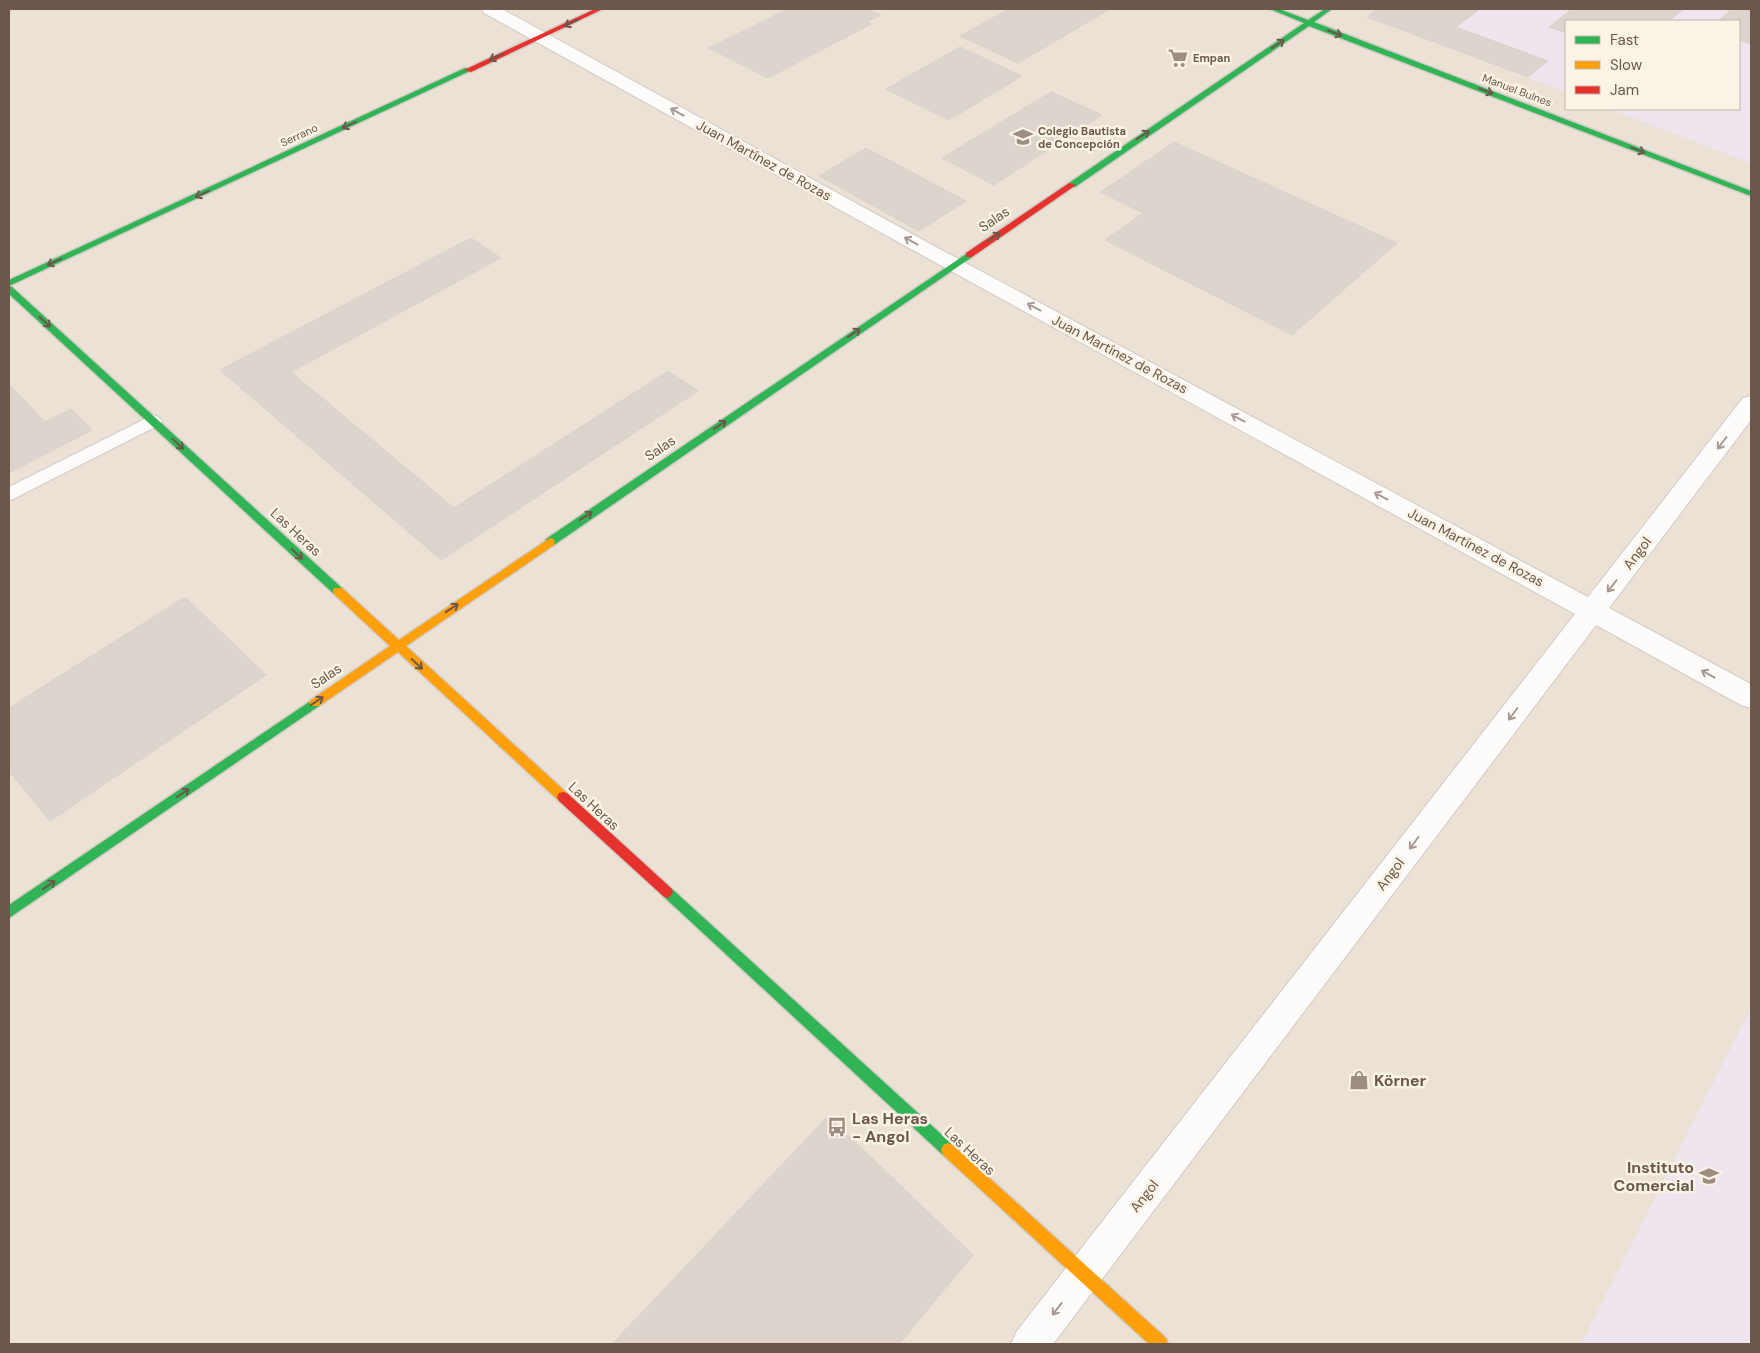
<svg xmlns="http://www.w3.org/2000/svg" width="1760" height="1353" viewBox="0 0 1760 1353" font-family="'DM Sans',sans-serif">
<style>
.residential{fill:#ece1d5;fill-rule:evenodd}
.education{fill:#efe5ef}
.building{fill:#dcd4cd;stroke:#dbd1ca}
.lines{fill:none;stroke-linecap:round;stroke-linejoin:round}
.lane-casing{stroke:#d2cbc5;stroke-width:2}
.street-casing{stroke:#d2cbc5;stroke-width:2}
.fast-casing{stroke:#d2cbc4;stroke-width:3}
.slow-casing{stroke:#d2cbc4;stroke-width:3}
.jam-casing{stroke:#d2cbc4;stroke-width:3}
.lane{fill:#fdfcfb;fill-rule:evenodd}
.street{fill:#fdfcfb;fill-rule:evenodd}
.fast{fill:#30b455;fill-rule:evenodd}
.slow{fill:#ff9f0a;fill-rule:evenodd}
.jam{fill:#e5322d;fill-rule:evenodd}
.oneway{stroke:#6d574b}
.oneway2{stroke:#a79991}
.labels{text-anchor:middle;stroke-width:5;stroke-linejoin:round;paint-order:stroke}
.far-poi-label{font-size:11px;font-weight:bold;fill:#6d574b;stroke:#fcf3e7;text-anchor:start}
.far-street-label{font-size:11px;fill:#6d574b;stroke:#fcf3e7}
.street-label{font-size:14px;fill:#6d574b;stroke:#fcf3e7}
.near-poi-label{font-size:16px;font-weight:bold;fill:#6d574b;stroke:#fcf3e7;text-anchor:start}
</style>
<rect width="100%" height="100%" fill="#f3eee7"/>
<path class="residential" d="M 9,9 L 1751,9 L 1751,1344 L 9,1344 ZM 1566,21 L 1739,21 L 1739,109 L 1566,109 Z"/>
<path class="education" d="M 1378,9 L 1751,9 L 1751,163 L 1610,109 L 1739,109 L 1739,21 L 1566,21 L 1566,92 L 1367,17 Z
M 1751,1008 L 1751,1344 L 1581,1344 Z"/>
<path class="building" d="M 788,9 L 867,9 L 881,15 L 866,22 L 871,24 L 768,78 L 709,48 Z
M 1009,9 L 1110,9 L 1018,63 L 960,36 Z
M 1378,9 L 1480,9 L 1456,27 L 1548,61 L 1528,77 L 1367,17 Z
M 1572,9 L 1683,9 L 1669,21 L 1566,21 L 1566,33 L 1549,27 Z
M 1732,9 L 1751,9 L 1751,44 L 1739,40 L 1739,21 L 1718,21 Z
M 960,47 L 1022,76 L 949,120 L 886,89 Z
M 1051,92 L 1102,115 L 994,185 L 942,158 Z
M 1174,142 L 1397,243 L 1292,335 L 1105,240 L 1143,213 L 1101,192 Z
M 866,148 L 966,201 L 919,231 L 819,176 Z
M 471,238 L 501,258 L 291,372 L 454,508 L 668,371 L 698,391 L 441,560 L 220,370 Z
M 9,384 L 45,422 L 71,409 L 92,430 L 9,473 Z
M 185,597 L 266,675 L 50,821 L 9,771 L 9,708 Z
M 828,1116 L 973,1255 L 899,1344 L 612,1344 Z"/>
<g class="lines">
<defs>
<path id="lane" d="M 153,415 L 159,417 L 162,421 L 159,425 L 9,501 L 9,487 Z"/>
<path id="street" d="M 482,9 L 502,9 L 934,246 L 1588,597 L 1743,398 L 1751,396 L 1751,420 L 1609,608 L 1751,684 L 1751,708 L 1741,705 L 1596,625 L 1053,1344 L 1011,1344 L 1017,1331 L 1575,614 L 920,254 L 484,13 Z"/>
<path id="fast" d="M 1270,9 L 1279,9 L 1308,20 L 1325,9 L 1332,9 L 1314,22 L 1751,191 L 1751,196 L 1309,26 L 1075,187 L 1069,187 L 1069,183 L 1304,23 Z
M 465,68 L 472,70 L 9,286 L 9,280 Z
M 969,252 L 972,253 L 972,257 L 554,545 L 546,545 L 545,542 L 546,539 Z
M 9,286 L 12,287 L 342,588 L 343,591 L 342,594 L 334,594 L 9,294 Z
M 315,698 L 319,700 L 321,703 L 319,706 L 9,918 L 9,905 Z
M 667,886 L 671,888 L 953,1145 L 955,1150 L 953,1155 L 948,1157 L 943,1155 L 663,896 L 661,892 L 663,888 Z"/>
<path id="slow" d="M 550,538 L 554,539 L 555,542 L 554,545 L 406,646 L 567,793 L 569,797 L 567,801 L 563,802 L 559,801 L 398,652 L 319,706 L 311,706 L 309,703 L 311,700 L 390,646 L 334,594 L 333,591 L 334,588 L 342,588 L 399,640 Z
M 948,1143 L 953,1145 L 1166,1338 L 1168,1344 L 1149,1344 L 943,1155 L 941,1150 L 943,1145 Z"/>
<path id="jam" d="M 595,9 L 603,9 L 471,72 L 464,70 Z
M 1069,183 L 1076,185 L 972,257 L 966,257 L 966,253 Z
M 563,792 L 567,793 L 671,888 L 673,892 L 671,896 L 667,898 L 663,896 L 559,801 L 557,797 L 559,793 Z"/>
</defs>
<use href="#lane" class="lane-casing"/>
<use href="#street" class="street-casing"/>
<use href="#fast" class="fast-casing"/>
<use href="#slow" class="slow-casing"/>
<use href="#jam" class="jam-casing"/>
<use href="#lane" class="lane"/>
<use href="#street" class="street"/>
<use href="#fast" class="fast"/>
<use href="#slow" class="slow"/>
<use href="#jam" class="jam"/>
</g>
<defs><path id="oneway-shaft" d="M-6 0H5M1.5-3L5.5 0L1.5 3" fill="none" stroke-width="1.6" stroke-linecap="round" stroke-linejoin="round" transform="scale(1.25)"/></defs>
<g class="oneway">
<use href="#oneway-shaft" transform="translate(571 23) rotate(155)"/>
<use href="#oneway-shaft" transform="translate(1335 33) rotate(21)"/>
<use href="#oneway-shaft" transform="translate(1278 44) rotate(-34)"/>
<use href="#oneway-shaft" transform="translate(496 57) rotate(155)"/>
<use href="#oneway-shaft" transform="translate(1486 91) rotate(21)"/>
<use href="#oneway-shaft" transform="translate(349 125) rotate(155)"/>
<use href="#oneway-shaft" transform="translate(1143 135) rotate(-34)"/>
<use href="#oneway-shaft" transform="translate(1638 150) rotate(21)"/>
<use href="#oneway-shaft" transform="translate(202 194) rotate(155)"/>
<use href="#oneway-shaft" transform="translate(994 237) rotate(-34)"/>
<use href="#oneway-shaft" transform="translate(54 262) rotate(155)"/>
<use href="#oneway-shaft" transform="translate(45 322) rotate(42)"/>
<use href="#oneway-shaft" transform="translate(854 333) rotate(-34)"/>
<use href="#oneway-shaft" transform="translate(720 425) rotate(-34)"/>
<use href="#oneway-shaft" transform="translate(178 444) rotate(43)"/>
<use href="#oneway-shaft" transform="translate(586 516) rotate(-34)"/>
<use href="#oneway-shaft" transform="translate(297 554) rotate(43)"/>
<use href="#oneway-shaft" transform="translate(452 608) rotate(-34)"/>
<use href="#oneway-shaft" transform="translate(417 664) rotate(43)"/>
<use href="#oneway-shaft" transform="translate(317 701) rotate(-34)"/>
<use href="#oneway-shaft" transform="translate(183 793) rotate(-34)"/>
<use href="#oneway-shaft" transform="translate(49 885) rotate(-34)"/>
</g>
<g class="oneway2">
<use href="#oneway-shaft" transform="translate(677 112) rotate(-151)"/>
<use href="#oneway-shaft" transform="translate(911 241) rotate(-151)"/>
<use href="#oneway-shaft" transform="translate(1034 307) rotate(-152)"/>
<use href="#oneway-shaft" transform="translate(1238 418) rotate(-152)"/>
<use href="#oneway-shaft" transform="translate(1722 443) rotate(127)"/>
<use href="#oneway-shaft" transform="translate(1381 496) rotate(-152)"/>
<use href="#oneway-shaft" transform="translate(1612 586) rotate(128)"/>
<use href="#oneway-shaft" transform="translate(1708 674) rotate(-151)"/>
<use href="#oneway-shaft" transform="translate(1513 714) rotate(127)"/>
<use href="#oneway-shaft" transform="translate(1414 843) rotate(127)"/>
<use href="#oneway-shaft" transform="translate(1057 1309) rotate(128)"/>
</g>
<defs>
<symbol id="supermarket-bare" viewBox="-9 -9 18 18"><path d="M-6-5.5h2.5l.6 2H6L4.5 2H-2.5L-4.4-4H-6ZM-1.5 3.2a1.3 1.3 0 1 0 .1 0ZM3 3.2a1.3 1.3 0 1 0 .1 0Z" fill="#9c8c82" stroke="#fcf3e7" stroke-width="2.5" paint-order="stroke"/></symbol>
<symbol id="university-bare" viewBox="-9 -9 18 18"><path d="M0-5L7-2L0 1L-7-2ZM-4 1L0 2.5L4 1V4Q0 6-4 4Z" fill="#9c8c82" stroke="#fcf3e7" stroke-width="2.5" paint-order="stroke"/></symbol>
<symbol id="shop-bare" viewBox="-9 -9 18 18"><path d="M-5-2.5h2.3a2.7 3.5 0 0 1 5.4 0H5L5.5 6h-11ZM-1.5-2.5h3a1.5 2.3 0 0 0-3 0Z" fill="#9c8c82" stroke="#fcf3e7" stroke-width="2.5" paint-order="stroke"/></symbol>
<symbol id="bus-bare" viewBox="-9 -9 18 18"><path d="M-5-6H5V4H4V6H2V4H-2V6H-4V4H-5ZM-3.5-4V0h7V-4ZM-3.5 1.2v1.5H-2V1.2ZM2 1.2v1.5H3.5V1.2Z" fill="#9c8c82" stroke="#fcf3e7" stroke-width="2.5" paint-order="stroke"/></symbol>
<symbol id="school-bare" viewBox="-9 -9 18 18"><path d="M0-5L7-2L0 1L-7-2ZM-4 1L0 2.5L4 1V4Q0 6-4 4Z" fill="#9c8c82" stroke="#fcf3e7" stroke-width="2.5" paint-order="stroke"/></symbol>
</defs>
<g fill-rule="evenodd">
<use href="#supermarket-bare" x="1164" y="44" width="28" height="28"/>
<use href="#university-bare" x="1009" y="123" width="28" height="28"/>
<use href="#shop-bare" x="1345" y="1066" width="28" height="28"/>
<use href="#bus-bare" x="823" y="1113" width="28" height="28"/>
<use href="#school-bare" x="1695" y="1162" width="28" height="28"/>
</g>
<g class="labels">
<g class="far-poi-label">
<text x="1193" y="62">Empan</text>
<text x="1038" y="135">Colegio Bautista<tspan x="1038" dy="13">de Concepción</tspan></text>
</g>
<g class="far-street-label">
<text transform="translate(1517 90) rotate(21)" y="4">Manuel Bulnes</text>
<text transform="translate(299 135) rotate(-25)" y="4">Serrano</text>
</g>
<g class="street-label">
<text transform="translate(764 160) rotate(29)" y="5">Juan Martínez de Rozas</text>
<text transform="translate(994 219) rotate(-34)" y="5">Salas</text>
<text transform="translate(1120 354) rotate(28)" y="5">Juan Martínez de Rozas</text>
<text transform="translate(660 448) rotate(-34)" y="5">Salas</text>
<text transform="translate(296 532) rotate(43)" y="5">Las Heras</text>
<text transform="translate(1476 547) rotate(28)" y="5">Juan Martínez de Rozas</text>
<text transform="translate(1637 553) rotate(-53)" y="5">Angol</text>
<text transform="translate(326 676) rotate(-34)" y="5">Salas</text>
<text transform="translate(594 806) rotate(43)" y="5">Las Heras</text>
<text transform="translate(1390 874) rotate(-53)" y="5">Angol</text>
<text transform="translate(970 1151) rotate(43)" y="5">Las Heras</text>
<text transform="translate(1144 1196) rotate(-52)" y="5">Angol</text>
</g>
<g class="near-poi-label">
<text x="1374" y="1086">Körner</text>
<text x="852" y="1124">Las Heras<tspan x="852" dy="18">- Angol</tspan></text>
<text x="1694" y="1173" text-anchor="end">Instituto<tspan x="1694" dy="18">Comercial</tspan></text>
</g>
</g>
<rect width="1760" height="1353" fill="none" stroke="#6d574b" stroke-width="20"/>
<rect x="1565" y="20" width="175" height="90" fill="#fcf3e7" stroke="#c3b5a9"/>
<rect x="1575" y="36" width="25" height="8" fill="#30b455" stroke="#c3b5a9"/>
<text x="1610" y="45" font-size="15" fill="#6d574b">Fast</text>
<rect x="1575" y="61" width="25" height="8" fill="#ff9f0a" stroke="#c3b5a9"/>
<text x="1610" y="70" font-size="15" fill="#6d574b">Slow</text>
<rect x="1575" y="86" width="25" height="8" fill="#e5322d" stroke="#c3b5a9"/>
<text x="1610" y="95" font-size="15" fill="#6d574b">Jam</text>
</svg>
